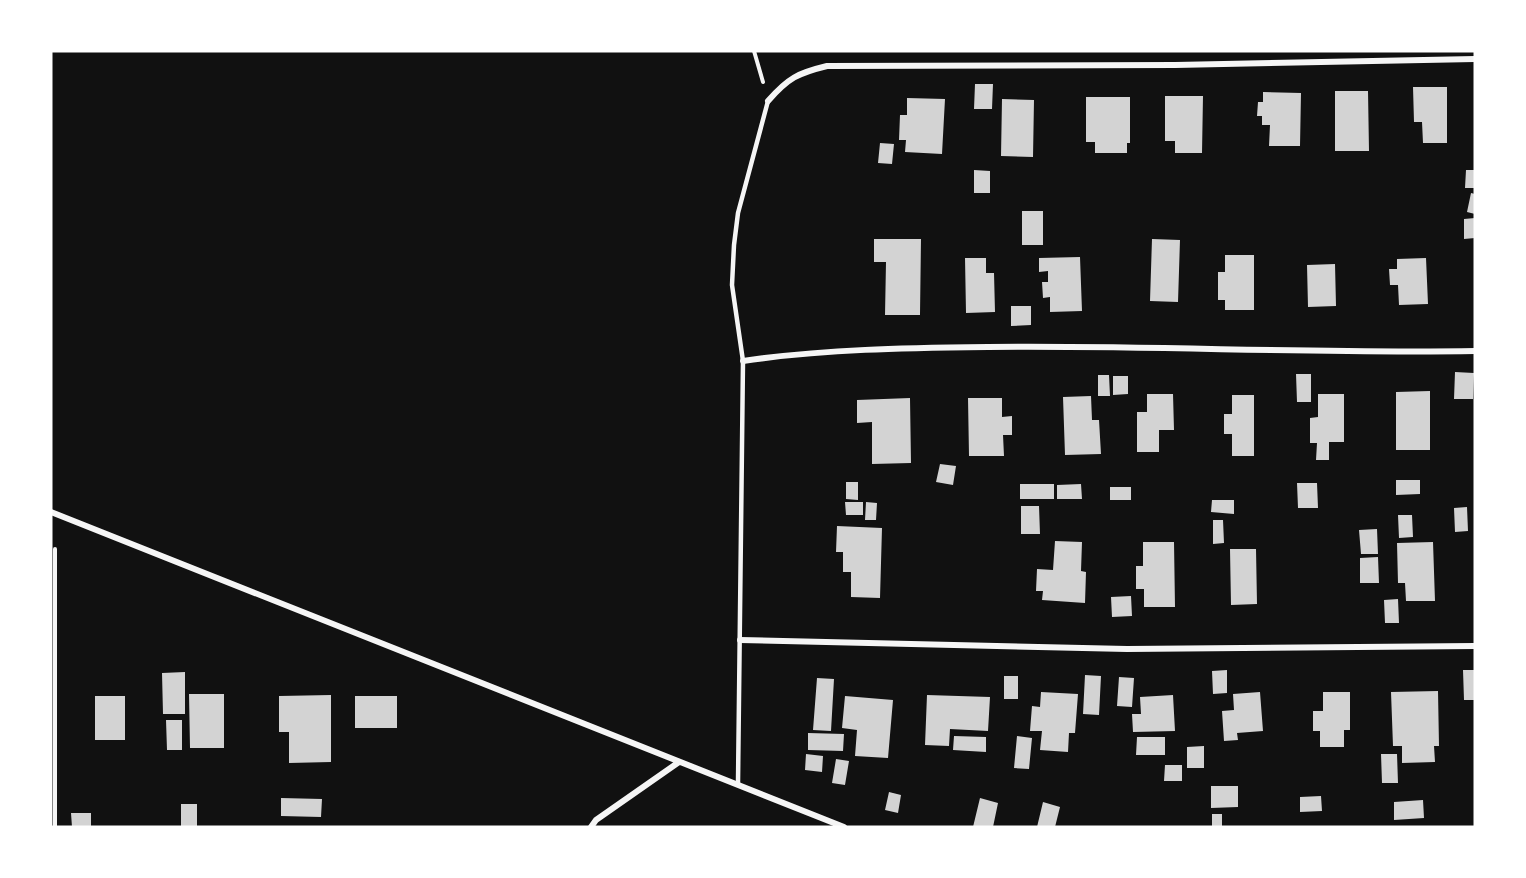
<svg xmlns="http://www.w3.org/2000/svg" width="1526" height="878" viewBox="0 0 1526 878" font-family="Literata,serif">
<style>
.building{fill:#d3d3d3}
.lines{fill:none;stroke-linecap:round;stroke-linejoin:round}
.path{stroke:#f5f5f5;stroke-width:4}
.service{stroke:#f5f5f5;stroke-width:4.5}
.minor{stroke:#f5f5f5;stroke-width:6}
</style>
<rect width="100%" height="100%" fill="#111"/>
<path class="building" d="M 975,84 L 993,84 L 992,109 L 974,109 Z
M 1413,87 L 1447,87 L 1447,143 L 1423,143 L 1422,122 L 1414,122 Z
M 1335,91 L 1368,91 L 1369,151 L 1335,151 Z
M 1263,92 L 1301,93 L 1300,146 L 1269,146 L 1270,125 L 1262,125 L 1262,116 L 1257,116 L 1258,102 L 1263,102 Z
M 1165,96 L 1203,96 L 1202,153 L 1175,153 L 1175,141 L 1165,141 Z
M 1086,97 L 1130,97 L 1130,143 L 1127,143 L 1127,153 L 1095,153 L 1095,142 L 1086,142 Z
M 907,98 L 945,99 L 942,154 L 905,152 L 906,140 L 899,140 L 900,115 L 907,115 Z
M 1002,99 L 1034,100 L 1033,157 L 1001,156 Z
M 880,143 L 894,144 L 892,164 L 878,163 Z
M 974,170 L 990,171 L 990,193 L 974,193 Z
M 1466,170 L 1475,170 L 1475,188 L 1465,188 Z
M 1471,193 L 1475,194 L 1475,214 L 1467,212 Z
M 1022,211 L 1043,211 L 1043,245 L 1022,245 Z
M 1475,218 L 1475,238 L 1464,239 L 1464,219 Z
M 874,239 L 921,239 L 920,315 L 885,315 L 886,262 L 874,262 Z
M 1152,239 L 1180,240 L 1178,302 L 1150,301 Z
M 1225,255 L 1254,255 L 1254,310 L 1225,310 L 1225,300 L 1218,300 L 1218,272 L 1225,272 Z
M 1080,257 L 1082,311 L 1050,312 L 1050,297 L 1043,298 L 1042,282 L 1048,282 L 1048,271 L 1039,272 L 1039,258 Z
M 965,258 L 986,258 L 986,273 L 994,273 L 995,312 L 966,313 Z
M 1426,258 L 1428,304 L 1399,305 L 1398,285 L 1390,285 L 1389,269 L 1397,269 L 1397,259 Z
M 1335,264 L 1336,306 L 1308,307 L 1307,265 Z
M 1011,306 L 1031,306 L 1031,325 L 1011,326 Z
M 1455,372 L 1474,373 L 1473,399 L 1454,399 Z
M 1296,374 L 1311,374 L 1311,402 L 1297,402 Z
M 1098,375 L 1109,375 L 1110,396 L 1098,396 Z
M 1113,376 L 1128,376 L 1128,394 L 1113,395 Z
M 1430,391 L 1430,450 L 1396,450 L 1396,392 Z
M 1147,394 L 1173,394 L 1174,430 L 1159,430 L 1159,452 L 1137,452 L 1137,412 L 1147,412 Z
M 1318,394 L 1344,394 L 1344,442 L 1329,442 L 1329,460 L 1316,460 L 1317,443 L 1310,443 L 1310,418 L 1318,417 Z
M 1232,395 L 1254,395 L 1254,456 L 1232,456 L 1232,434 L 1224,434 L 1224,414 L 1232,414 Z
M 1091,396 L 1092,420 L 1099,420 L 1101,454 L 1065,455 L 1063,397 Z
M 910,398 L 911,463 L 872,464 L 872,422 L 857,423 L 857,400 Z
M 968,398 L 1002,398 L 1002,417 L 1012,416 L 1012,435 L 1003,435 L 1004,456 L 969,456 Z
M 940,464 L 956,466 L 953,485 L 936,482 Z
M 1396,480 L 1420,480 L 1420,494 L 1396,495 Z
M 846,482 L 858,482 L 858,500 L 846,499 Z
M 1297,483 L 1317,483 L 1318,508 L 1298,508 Z
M 1020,484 L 1054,484 L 1054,499 L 1020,499 Z
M 1081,484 L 1082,499 L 1057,499 L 1057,485 Z
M 1110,487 L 1131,487 L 1131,500 L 1110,500 Z
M 1212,500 L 1234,500 L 1234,514 L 1211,512 Z
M 845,502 L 863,502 L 863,515 L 846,515 Z
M 866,502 L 877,503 L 876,520 L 865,520 Z
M 1021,506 L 1039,506 L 1040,534 L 1021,534 Z
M 1467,507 L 1468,531 L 1455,532 L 1454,508 Z
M 1398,515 L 1412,515 L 1413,537 L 1399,538 Z
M 1213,520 L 1223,520 L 1224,543 L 1213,544 Z
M 837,526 L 882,528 L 880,598 L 851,597 L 851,572 L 843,572 L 843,552 L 836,552 Z
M 1377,529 L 1378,554 L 1361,554 L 1359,530 Z
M 1055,541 L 1082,542 L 1081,571 L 1086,572 L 1085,603 L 1042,600 L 1043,591 L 1036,591 L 1037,569 L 1053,570 Z
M 1143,542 L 1174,542 L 1175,607 L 1144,607 L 1144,589 L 1136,589 L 1136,566 L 1143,566 Z
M 1433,542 L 1435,601 L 1406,601 L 1405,583 L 1398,583 L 1397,543 Z
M 1230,549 L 1256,549 L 1257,604 L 1231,605 Z
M 1378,557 L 1379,583 L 1360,583 L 1360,558 Z
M 1131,596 L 1132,616 L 1112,617 L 1111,597 Z
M 1398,599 L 1399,623 L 1385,623 L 1384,600 Z
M 1227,670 L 1227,693 L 1213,694 L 1212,671 Z
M 1463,670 L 1475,670 L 1475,700 L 1464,700 Z
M 185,672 L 185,714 L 163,714 L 162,673 Z
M 1085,675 L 1101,676 L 1099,715 L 1083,714 Z
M 1004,676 L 1018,676 L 1018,699 L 1004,699 Z
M 1119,677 L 1134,678 L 1132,707 L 1117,706 Z
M 817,678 L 834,679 L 831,731 L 813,730 Z
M 1438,691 L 1439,746 L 1434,746 L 1435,762 L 1402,763 L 1402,746 L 1393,746 L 1391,692 Z
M 1041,692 L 1078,694 L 1075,733 L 1069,733 L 1068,752 L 1040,750 L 1042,731 L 1030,731 L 1032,706 L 1040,707 Z
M 1260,692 L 1263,731 L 1237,733 L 1238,740 L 1224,741 L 1222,711 L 1234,710 L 1233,694 Z
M 1323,692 L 1350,692 L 1350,730 L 1344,730 L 1344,747 L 1320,747 L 1320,731 L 1313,731 L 1313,711 L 1323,711 Z
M 189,694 L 224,694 L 224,748 L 190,748 Z
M 331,695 L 331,762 L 289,763 L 289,732 L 279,732 L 279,696 Z
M 927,695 L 990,697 L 988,731 L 950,729 L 949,746 L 925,745 Z
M 1173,695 L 1175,731 L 1133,732 L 1132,714 L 1141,714 L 1140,697 Z
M 95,696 L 125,696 L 125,740 L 95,740 Z
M 355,696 L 397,696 L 397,728 L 355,728 Z
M 845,696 L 893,700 L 888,758 L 855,756 L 857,730 L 842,728 Z
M 166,720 L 182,720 L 182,750 L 167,750 Z
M 808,733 L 844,734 L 843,751 L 808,750 Z
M 954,736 L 986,737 L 986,752 L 953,750 Z
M 1017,736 L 1032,738 L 1029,769 L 1014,768 Z
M 1137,737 L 1165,737 L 1165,755 L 1136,755 Z
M 1204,746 L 1204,768 L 1187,768 L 1187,747 Z
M 806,754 L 823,756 L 822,772 L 805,770 Z
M 1381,754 L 1397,754 L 1398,783 L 1382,783 Z
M 836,759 L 849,761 L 845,785 L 832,783 Z
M 1165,765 L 1182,765 L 1182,781 L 1164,781 Z
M 1211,786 L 1238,786 L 1238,807 L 1211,808 Z
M 889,792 L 901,795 L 898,813 L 885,810 Z
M 1321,796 L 1322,811 L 1300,812 L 1300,797 Z
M 281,798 L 322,799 L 321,817 L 281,816 Z
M 980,798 L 998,803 L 993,827 L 973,827 Z
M 1423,800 L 1424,818 L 1394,820 L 1394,802 Z
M 1043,802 L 1060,807 L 1055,827 L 1037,827 Z
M 181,804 L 197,804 L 197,827 L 181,827 Z
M 71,813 L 91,813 L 91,827 L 72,827 Z
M 1212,814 L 1222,814 L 1222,827 L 1212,827 Z"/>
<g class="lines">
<path class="path" d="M 754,51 L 763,82
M 55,549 L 55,827"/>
<path class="service" d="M 738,783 L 743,361 L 732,285 L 734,245 L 738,213 L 768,101"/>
<path class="minor" d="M 768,101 C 788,78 798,73 827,66 L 1175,65 L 1475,59
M 743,361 C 824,349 906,348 988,347 C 1150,345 1313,354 1475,351
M 51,512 L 844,827
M 740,640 L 1127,649 L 1475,646
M 591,827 L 596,820 L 679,762"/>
</g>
<rect width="1526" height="878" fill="none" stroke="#ffffff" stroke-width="105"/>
</svg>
